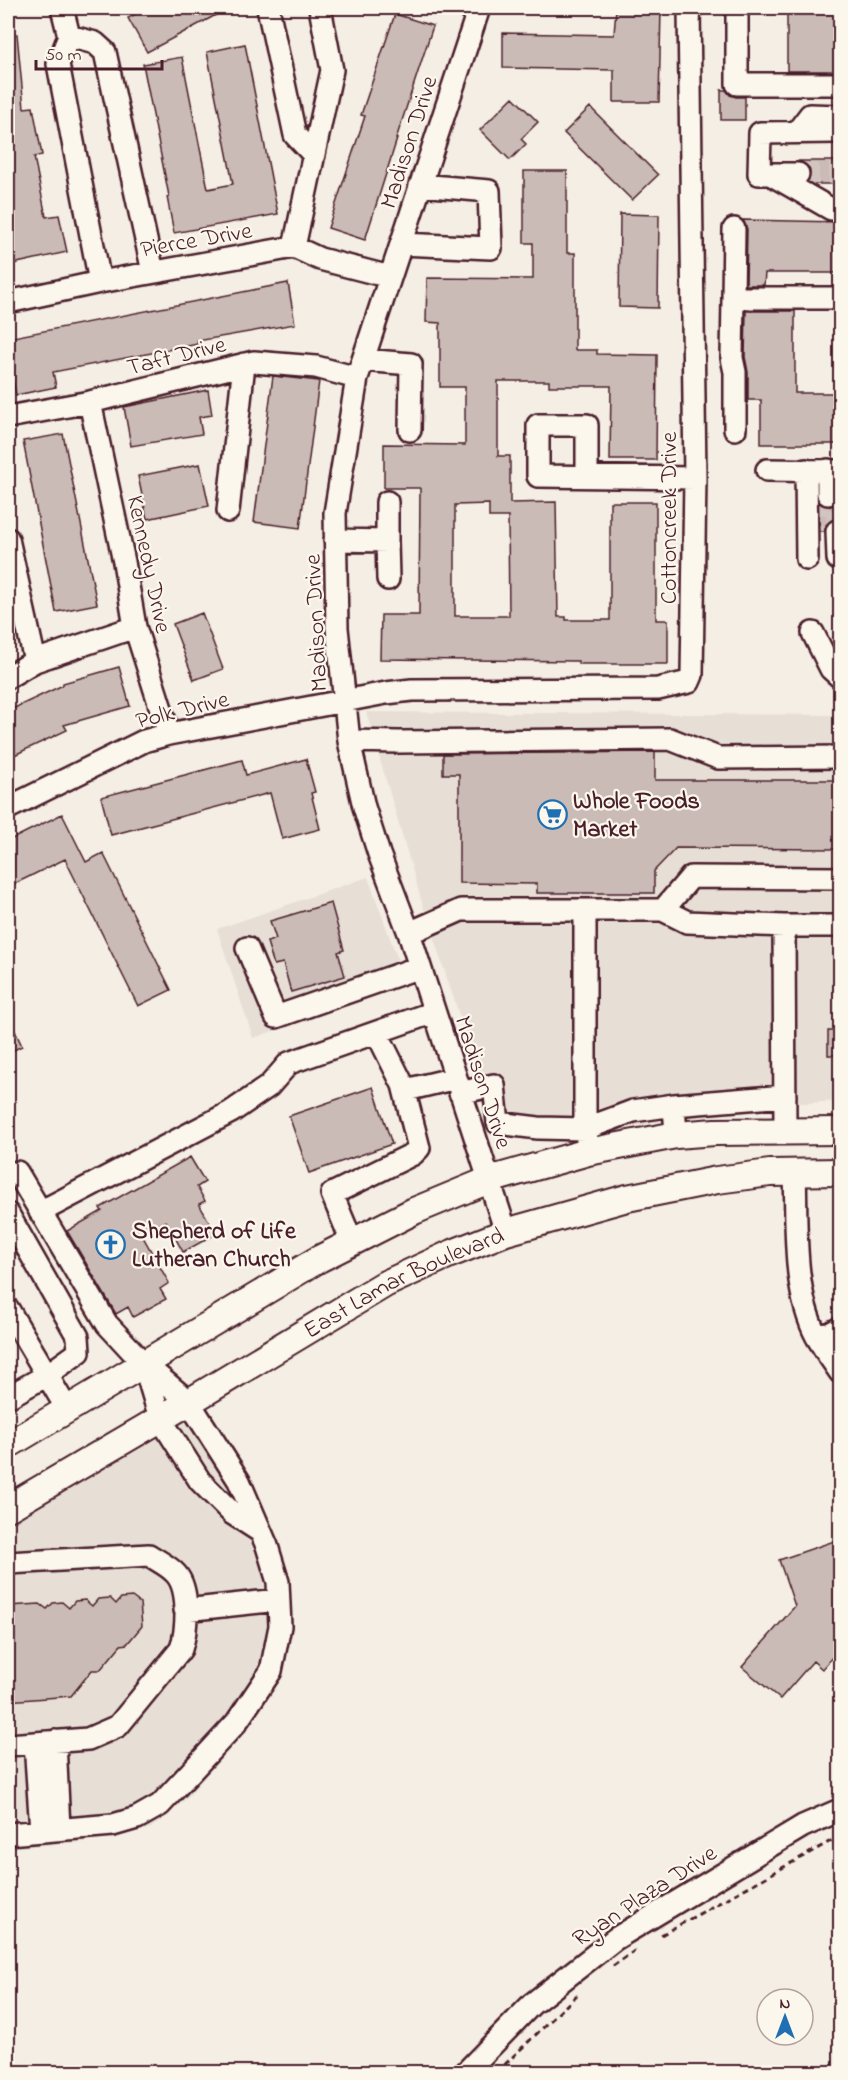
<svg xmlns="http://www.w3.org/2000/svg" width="848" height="2080" viewBox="0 0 848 2080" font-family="'Indie Flower',sans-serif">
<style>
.built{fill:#e7dfd6}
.building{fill:#cabbb6;stroke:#4a1f2b;stroke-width:1.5;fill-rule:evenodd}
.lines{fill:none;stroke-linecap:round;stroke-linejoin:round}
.minor-tunnel{stroke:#d2c5bf;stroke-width:21;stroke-dasharray:21 10;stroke-linecap:butt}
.minor-casing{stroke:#4a1f2b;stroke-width:26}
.major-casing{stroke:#4a1f2b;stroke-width:30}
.path{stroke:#4a1f2b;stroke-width:3;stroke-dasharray:6 4.5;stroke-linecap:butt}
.minor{stroke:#fbf7ec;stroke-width:21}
.major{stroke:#fbf7ec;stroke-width:26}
.labels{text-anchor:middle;stroke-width:4.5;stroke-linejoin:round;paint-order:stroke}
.street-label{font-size:24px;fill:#4a1f2b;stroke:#fbf7ec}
.poi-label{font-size:24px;font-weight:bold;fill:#4a1f2b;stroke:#fbf7ec;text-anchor:start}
</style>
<rect width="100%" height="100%" fill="#f4eee4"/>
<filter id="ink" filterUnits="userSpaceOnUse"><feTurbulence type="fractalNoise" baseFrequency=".0167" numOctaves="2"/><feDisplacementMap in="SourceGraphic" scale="12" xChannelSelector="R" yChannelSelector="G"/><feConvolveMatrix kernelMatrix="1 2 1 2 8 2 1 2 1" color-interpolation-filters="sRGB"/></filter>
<g filter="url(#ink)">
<path class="built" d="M 366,712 L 840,715 L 840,1101 L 739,1107 L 608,1131 L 499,1135 L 423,906 Z
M 368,877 L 407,985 L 253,1038 L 217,929 Z
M 202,1406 L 229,1452 L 288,1635 L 273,1688 L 250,1724 L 186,1799 L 151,1828 L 83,1842 L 8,1848 L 8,1520 Z"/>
<path class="building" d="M 147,8 L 229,8 L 147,52 L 128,18 Z
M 616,8 L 661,8 L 659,102 L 614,102 L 614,70 L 503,68 L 503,33 L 614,35 Z
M 787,8 L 840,8 L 840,71 L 787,71 Z
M 395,14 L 433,26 L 396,139 L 397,139 L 365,240 L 328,228 L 365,116 L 361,115 Z
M 8,34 L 17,34 L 24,108 L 33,107 L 42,155 L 34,157 L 46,217 L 59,215 L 67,252 L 8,265 Z
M 245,44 L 278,214 L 174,233 L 167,197 L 169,196 L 143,64 L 182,57 L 208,189 L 233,184 L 207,52 Z
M 721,90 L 726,90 L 730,95 L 736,97 L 745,97 L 745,120 L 721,120 Z
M 513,97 L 538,122 L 521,139 L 526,144 L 510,160 L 480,130 Z
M 590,107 L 658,175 L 632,200 L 564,133 Z
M 798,161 L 840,161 L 840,184 L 813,184 L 808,181 L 811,175 L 809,167 Z
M 524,171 L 567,171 L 567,253 L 575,253 L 575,350 L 597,350 L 597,354 L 657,355 L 656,460 L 610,460 L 611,386 L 549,386 L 549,381 L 498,381 L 498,456 L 510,456 L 510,503 L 556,502 L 558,617 L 566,617 L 566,620 L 610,620 L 610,502 L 656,502 L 656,620 L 668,620 L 668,664 L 578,664 L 578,661 L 380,659 L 381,615 L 419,615 L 420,488 L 384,488 L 384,444 L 465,445 L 465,387 L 440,387 L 440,323 L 426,322 L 427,278 L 533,279 L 533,243 L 524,243 ZM 489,504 L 489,517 L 508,517 L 509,616 L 455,616 L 455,505 Z
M 620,214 L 659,215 L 658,308 L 619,307 Z
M 743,220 L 840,222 L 840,273 L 765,273 L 764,285 L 746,285 L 747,229 Z
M 288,283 L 295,324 L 197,341 L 198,344 L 53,372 L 56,387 L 16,395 L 8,353 L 8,338 Z
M 746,311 L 795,311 L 795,393 L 840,393 L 840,444 L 761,444 L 761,400 L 748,400 L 748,372 L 745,357 Z
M 273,376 L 319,381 L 300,528 L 254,522 Z
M 208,390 L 212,415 L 199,417 L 202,434 L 131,446 L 124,407 Z
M 63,434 L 97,604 L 56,612 L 23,441 Z
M 200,464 L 209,506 L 147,519 L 138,476 Z
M 840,495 L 840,519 L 831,520 L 826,525 L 824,531 L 819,531 L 819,503 L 827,507 L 834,505 L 839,501 Z
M 202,613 L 223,669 L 194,680 L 173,624 Z
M 119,667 L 130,706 L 64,725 L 67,730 L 8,758 L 8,711 L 63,685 L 63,683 Z
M 655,752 L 655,780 L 840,780 L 840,849 L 676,848 L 654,871 L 654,893 L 537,893 L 537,884 L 459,883 L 459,774 L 443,774 L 443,754 Z
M 306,759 L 315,792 L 311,793 L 320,829 L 282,839 L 270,793 L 111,835 L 101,797 L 242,760 L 246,775 Z
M 62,814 L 86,862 L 103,853 L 171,990 L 138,1006 L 65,859 L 8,887 L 8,841 Z
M 331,903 L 344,950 L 338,952 L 345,976 L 291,992 L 283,963 L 274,965 L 267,942 L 276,939 L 270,921 Z
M 8,1016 L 22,1046 L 8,1053 Z
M 828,1031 L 840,1031 L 840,1055 L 828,1055 Z
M 373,1087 L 392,1144 L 309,1173 L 289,1116 Z
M 190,1157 L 205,1182 L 197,1187 L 205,1201 L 199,1204 L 216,1234 L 183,1252 L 166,1221 L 142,1235 L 169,1283 L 160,1289 L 166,1299 L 133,1317 L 128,1307 L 116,1314 L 67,1231 L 102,1211 L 100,1208 Z
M 840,1539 L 840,1648 L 822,1669 L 813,1661 L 780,1699 L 742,1667 L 795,1606 L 779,1560 Z
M 132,1597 L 140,1603 L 142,1626 L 127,1644 L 121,1645 L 100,1670 L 92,1670 L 71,1696 L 8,1701 L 8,1606 L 40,1604 L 47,1609 L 53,1603 L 62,1602 L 69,1608 L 75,1601 L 85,1600 L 92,1606 L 98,1599 L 110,1598 L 116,1604 L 121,1598 Z"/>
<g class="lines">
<path class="minor-tunnel" d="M 798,174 L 840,173
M 818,494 L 819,531
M 837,531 L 837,494"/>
<defs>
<path id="minor" d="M 62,8 L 69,36 L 58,64 L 100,282
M 268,8 L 295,135 L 314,155
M 479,8 L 357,378 L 335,513 L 337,628 L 349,741 L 364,807 L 379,854 L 409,933 L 506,1232
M 737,9 L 737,84 L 840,84
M 69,36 L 95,43 L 105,52 L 153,272
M 797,132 L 810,115 L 840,116
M 770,174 L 831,209 L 840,209
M 798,174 L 759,174 L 760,133 L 837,132
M 734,229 L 733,298 L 840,298
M 401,244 L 491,248 L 489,191 L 420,185
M 294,247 L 332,70 L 320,8
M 733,298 L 732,358 L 735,372 L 735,429
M 8,302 L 100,282 L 294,247 L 320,259 L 390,277
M 363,360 L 411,364 L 410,430
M 90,402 L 124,562 L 135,627 L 169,734
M 8,417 L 90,402 L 254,362 L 316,367 L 357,378
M 767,470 L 840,471
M 806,470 L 807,559
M 828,470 L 828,494
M 587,476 L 587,425 L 538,425 L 538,476 L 695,478
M 228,511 L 244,364
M 837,531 L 838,559
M 8,539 L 35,661
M 335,540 L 387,541 L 387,502
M 387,541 L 388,579
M 813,633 L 831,669 L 840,677
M 8,677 L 35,661 L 135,627
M 349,741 L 399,742 L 670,739 L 718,758 L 840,757
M 8,808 L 144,741 L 169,734 L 386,693 L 412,690 L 658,689 L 689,682 L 692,675 L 695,478 L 689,8
M 585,910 L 585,1129 L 587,1140
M 663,910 L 687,922 L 784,926 L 840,926
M 784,926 L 785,1131
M 409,933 L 461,910 L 663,910 L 691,877 L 840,878
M 247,948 L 276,1017 L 420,967
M 377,1033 L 403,1085 L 410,1089 L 456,1078
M 460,1093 L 494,1085 L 498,1123 L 538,1128 L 585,1129 L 633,1111 L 674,1105 L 676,1135
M 674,1105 L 785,1096
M 795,1172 C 797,1224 792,1290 817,1337 C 824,1349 832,1361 840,1372
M 40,1212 L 231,1112 L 269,1086 L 289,1063 L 434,1012
M 8,1214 L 78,1337 L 79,1352 L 47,1375 L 8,1397
M 352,1242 L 332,1194 L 413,1154 L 419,1148 L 403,1085
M 8,1309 L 67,1409
M 817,1335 L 829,1334 L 840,1328
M 144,1364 L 160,1418 L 200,1481 L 233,1514 L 261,1532
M 8,1563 L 149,1555 C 158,1561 169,1566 176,1574 C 190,1590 187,1630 181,1649 L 118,1726 L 88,1739 L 8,1745
M 185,1610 L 278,1600
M 55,1741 L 59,1829
M 35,1743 L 41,1830
M 8,1834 L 113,1825 L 137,1818 L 160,1805 L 236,1723 L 271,1671 L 280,1626 L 278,1582 L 267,1546 L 239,1481 L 189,1402 L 144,1364 L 107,1324 L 17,1172
M 466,2072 L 532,2004 L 615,1939 L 803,1826 L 840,1810"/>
<g id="major">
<path d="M 8,1445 L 319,1259 L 414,1211 L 489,1180 L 588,1152 L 676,1135 L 715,1132 L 840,1131"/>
<path id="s1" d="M 8,1508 L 189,1402 L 385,1284 L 450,1254 L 506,1232 L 627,1198 L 717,1180 L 770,1173 L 840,1172"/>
</g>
</defs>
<use href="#minor" class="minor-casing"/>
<use href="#major" class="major-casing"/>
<path class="path" d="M 661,1935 L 840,1836
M 613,1966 L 637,1949
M 497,2072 L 577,1995"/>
<use href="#minor" class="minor"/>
<use href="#major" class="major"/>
</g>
</g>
<defs>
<symbol id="supermarket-ring" viewBox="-11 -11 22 22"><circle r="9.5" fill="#fbf7ec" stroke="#1f6fb2" stroke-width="1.5"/><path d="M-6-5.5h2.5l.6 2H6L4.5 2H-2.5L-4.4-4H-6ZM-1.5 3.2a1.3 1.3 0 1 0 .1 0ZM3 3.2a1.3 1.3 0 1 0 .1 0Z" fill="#1f6fb2"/></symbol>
<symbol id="church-ring" viewBox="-11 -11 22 22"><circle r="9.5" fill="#fbf7ec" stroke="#1f6fb2" stroke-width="1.5"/><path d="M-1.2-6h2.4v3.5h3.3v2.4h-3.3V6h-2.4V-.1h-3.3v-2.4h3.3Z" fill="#1f6fb2"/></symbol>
</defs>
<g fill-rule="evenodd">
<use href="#supermarket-ring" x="536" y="798" width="33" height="33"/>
<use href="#church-ring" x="94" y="1228" width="33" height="33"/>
</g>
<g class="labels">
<g class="street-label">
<text transform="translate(408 142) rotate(-72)" y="8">Madison Drive</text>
<text transform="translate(196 239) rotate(-10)" y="8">Pierce Drive</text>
<text transform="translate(176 355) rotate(-14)" y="8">Taft Drive</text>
<text transform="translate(668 518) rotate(-90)" y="8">Cottoncreek Drive</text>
<text transform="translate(150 564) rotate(78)" y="8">Kennedy Drive</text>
<text transform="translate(315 623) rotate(-93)" y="8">Madison Drive</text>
<text transform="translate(182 709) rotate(-14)" y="8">Polk Drive</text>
<text transform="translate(484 1082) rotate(72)" y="8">Madison Drive</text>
<text dy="8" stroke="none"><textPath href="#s1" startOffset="456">East Lamar Boulevard</textPath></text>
<text transform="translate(644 1895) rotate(-33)" y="8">Ryan Plaza Drive</text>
</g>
<g class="poi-label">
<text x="573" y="808">Whole Foods<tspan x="573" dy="28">Market</tspan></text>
<text x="132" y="1238">Shepherd of Life<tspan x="132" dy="28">Lutheran Church</tspan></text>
</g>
</g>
<rect width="848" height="2080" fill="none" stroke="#fbf7ec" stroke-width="30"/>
<rect x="15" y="15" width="818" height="2050" fill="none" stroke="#4a1f2b" stroke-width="2" filter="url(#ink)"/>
<g transform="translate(785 2017)"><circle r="28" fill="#fbf7ec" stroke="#b4a19f" stroke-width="1.5"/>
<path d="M0-4.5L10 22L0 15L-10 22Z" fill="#1f6fb2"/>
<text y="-9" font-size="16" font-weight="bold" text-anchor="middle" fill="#4a1f2b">N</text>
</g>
<path d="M36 60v9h126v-9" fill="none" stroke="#4a1f2b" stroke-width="3"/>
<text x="45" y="60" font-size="18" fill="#4a1f2b" stroke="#fbf7ec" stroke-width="4.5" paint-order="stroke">50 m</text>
</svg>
